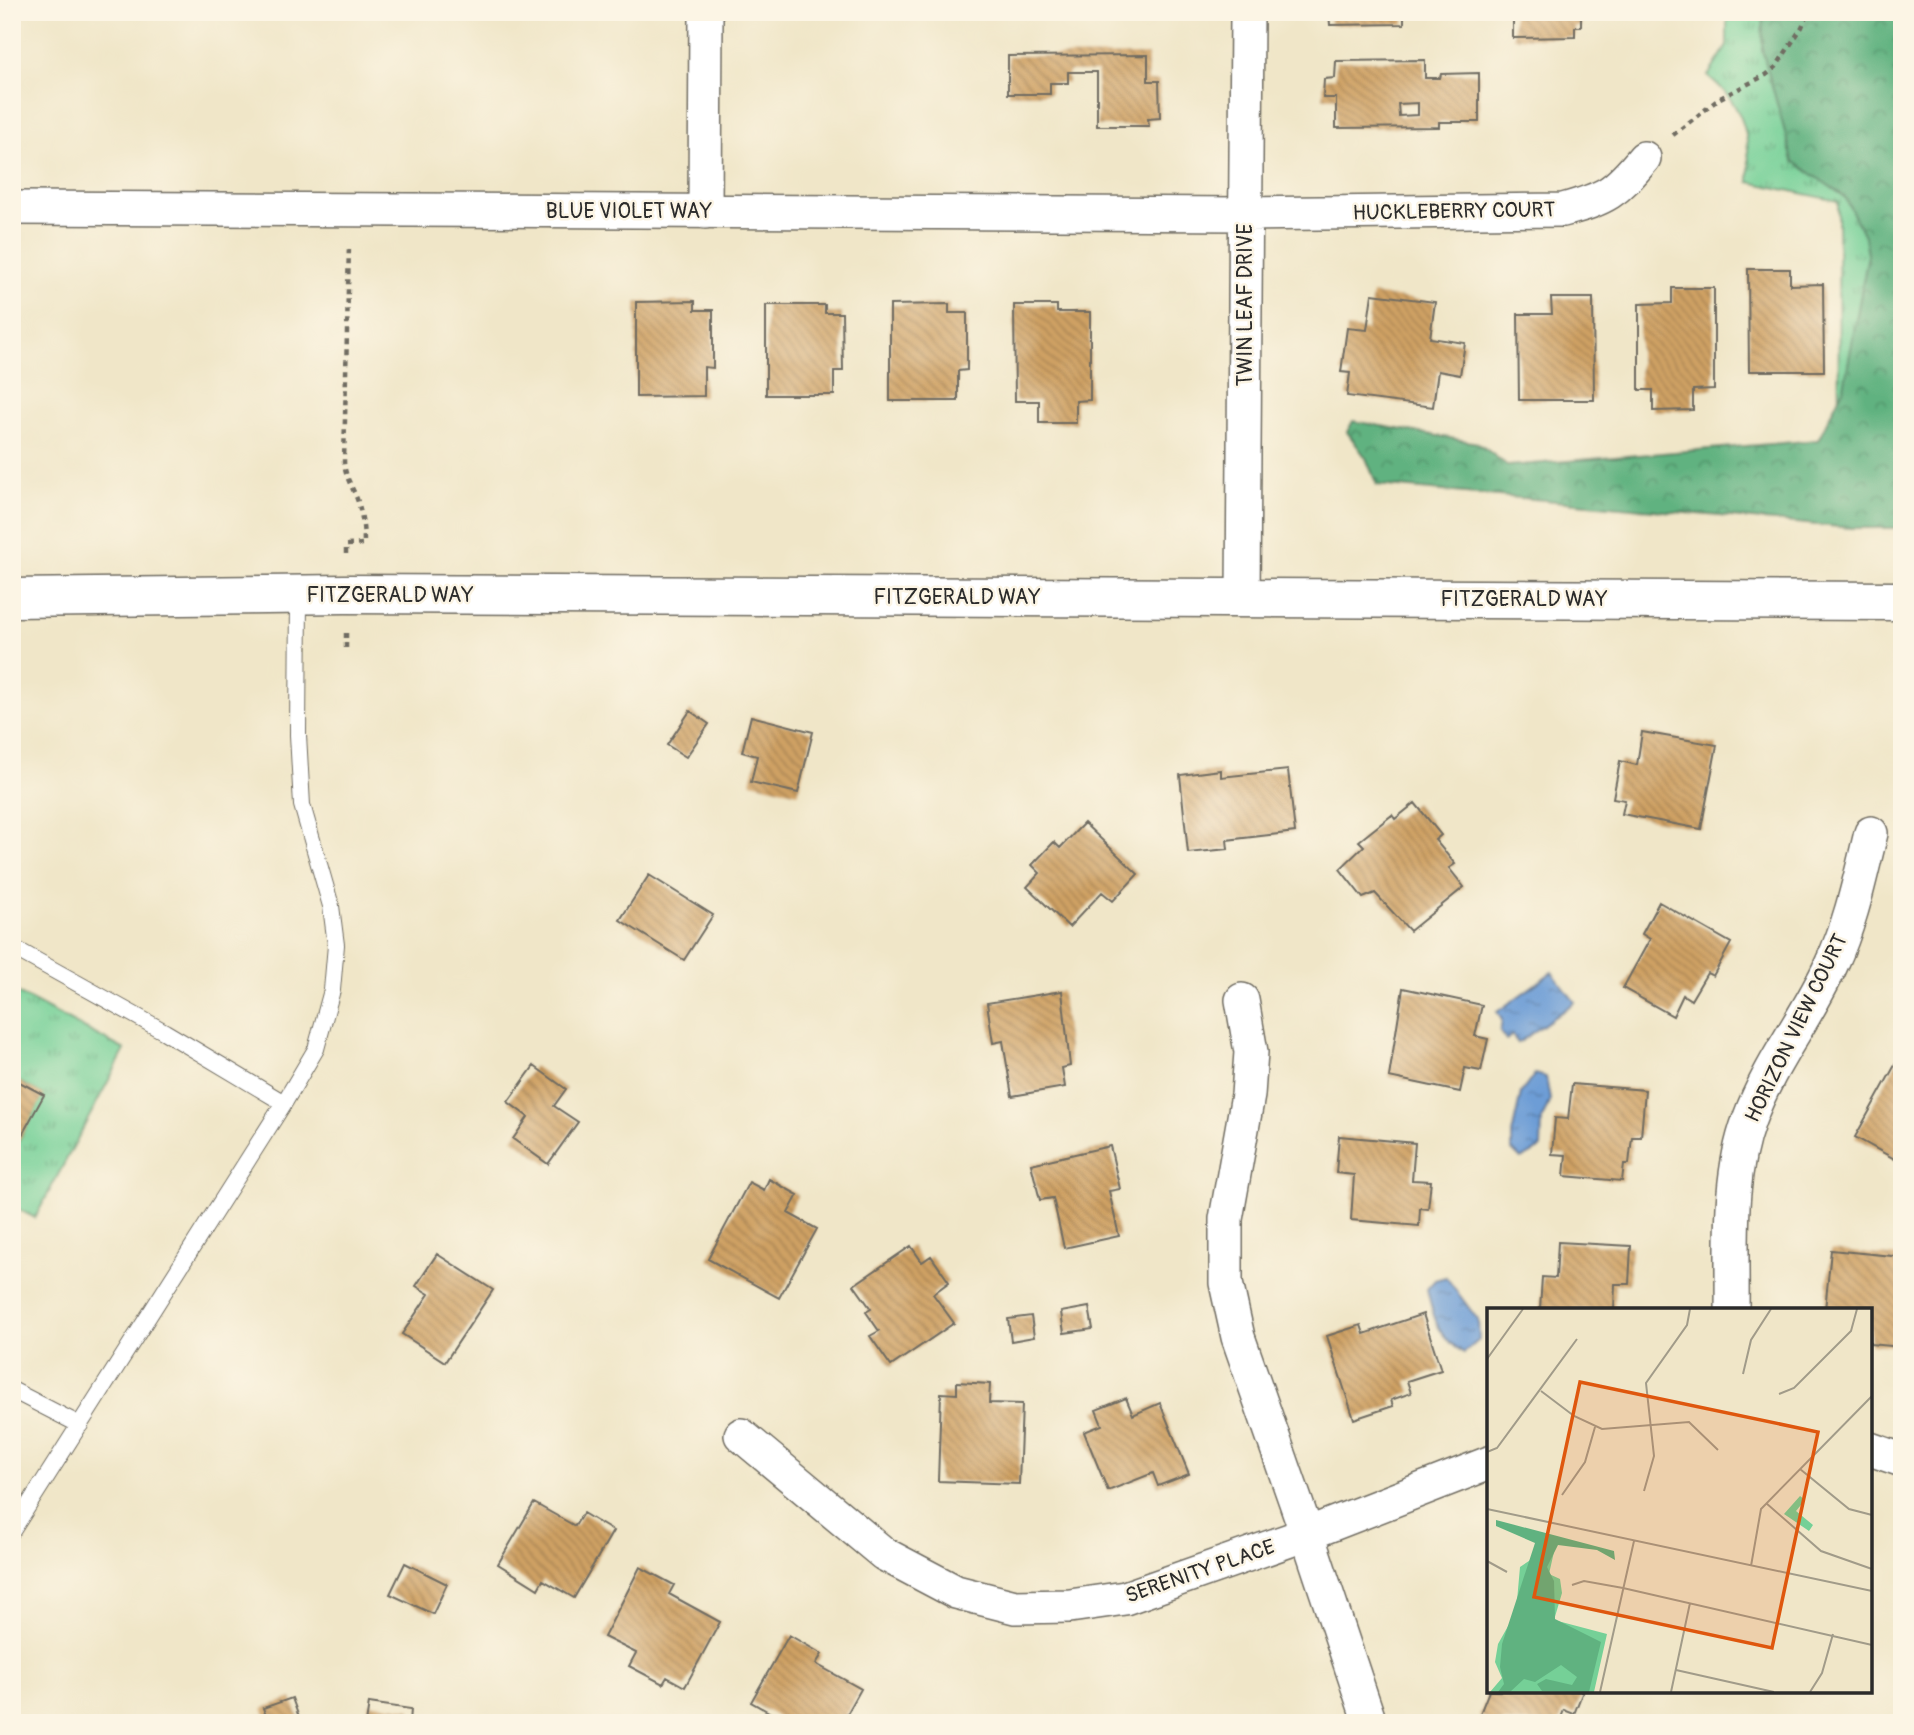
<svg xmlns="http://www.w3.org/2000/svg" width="1914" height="1735" viewBox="0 0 1914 1735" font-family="Pangolin,sans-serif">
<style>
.grass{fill:url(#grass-tufts);stroke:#507e61;stroke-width:2}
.forest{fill:url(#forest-crowns);stroke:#466e56;stroke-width:2}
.water{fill:url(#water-ripples);stroke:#4c6480;stroke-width:2}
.building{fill:url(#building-back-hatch);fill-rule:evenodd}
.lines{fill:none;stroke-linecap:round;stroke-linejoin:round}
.service-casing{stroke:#706c62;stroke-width:18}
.minor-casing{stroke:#706c62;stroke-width:36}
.tertiary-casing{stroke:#706c62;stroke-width:41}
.path{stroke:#706c62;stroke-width:4.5;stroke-dasharray:5 5;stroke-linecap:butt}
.service{stroke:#fff;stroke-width:16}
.minor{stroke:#fff;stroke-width:33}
.tertiary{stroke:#fff;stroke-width:38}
.labels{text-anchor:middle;stroke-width:5;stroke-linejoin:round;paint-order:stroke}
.street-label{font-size:21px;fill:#2b2b2b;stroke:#fcf5e5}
.inset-road{fill:none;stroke:#a19b89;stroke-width:2}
.view{fill:#df570e;fill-opacity:0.15;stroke:#df570e;stroke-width:3.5}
.inset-edge{fill:none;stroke:#2b2b2b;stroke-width:3.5}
</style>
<defs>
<pattern id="grass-tufts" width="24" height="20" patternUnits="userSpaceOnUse" patternTransform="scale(1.75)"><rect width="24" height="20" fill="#75d097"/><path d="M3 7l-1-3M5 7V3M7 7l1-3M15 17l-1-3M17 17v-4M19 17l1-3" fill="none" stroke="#60a97b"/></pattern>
<pattern id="forest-crowns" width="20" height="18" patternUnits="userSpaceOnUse" patternTransform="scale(1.75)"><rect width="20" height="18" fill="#60b280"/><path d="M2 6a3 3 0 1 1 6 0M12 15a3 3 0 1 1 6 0" fill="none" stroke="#4f9169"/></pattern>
<pattern id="water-ripples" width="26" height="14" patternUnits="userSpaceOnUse" patternTransform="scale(1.75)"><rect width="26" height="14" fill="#6d9dd6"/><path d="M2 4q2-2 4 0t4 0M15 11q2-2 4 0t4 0" fill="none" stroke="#5a80ae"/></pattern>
<pattern id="building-back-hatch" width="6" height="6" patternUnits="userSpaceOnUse" patternTransform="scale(1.75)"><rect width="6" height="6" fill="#cfa164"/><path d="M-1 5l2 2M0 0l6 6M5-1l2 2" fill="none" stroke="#a88353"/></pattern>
</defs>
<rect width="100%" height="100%" fill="#fcf5e5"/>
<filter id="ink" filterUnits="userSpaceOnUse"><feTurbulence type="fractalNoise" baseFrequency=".0143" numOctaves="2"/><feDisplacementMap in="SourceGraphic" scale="14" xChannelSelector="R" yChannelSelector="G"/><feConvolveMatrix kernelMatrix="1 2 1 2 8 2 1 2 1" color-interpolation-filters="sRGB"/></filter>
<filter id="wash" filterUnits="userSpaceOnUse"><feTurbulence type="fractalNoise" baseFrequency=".00686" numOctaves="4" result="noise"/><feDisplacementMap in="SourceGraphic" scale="28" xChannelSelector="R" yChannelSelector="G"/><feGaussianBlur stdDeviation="1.57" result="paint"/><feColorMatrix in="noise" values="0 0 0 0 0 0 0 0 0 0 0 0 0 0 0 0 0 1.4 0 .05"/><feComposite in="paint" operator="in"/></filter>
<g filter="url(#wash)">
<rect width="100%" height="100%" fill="#f0e6c8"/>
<path class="grass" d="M 1727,12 L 1902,12 L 1902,453 L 1839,453 L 1838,201 L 1749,182 C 1750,136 1745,106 1708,76 L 1727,46 Z
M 12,990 L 125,1050 L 35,1218 L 12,1206 L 12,1153 L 43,1095 L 12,1078 Z"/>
<path class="forest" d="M 1763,12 L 1902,12 L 1902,528 L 1851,528 L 1377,485 L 1366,458 L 1347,432 L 1353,421 L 1478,443 L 1508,466 L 1818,440 L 1844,387 L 1868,254 L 1865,238 L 1845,197 L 1793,161 L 1762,50 Z"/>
<path class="water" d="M 1552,972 L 1575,1002 L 1518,1043 L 1512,1035 L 1506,1040 L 1500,1032 L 1502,1020 L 1497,1012 Z
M 1535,1074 L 1546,1077 L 1550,1100 L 1542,1119 L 1541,1148 L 1521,1159 L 1512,1150 L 1512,1134 L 1521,1093 Z
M 1446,1277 L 1478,1320 L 1479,1340 L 1464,1353 C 1437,1336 1434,1319 1427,1289 L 1435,1280 Z"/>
<g id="blocks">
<path class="building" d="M 1329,12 L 1404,12 L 1404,24 L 1330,25 Z
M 1513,12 L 1581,12 L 1581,27 L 1575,27 L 1575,37 L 1513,38 Z
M 1148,55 L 1148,81 L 1159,81 L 1160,118 L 1148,119 L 1149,126 L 1097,126 L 1097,72 L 1068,72 L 1068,83 L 1050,83 L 1050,94 L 1008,94 L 1008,56 Z
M 1425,60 L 1425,78 L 1440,78 L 1441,74 L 1479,73 L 1479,122 L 1439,122 L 1439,127 L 1336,128 L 1336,98 L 1323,98 L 1324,79 L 1335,78 L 1336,61 ZM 1418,103 L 1418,115 L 1399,116 L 1398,104 Z
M 1748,269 L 1790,269 L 1790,285 L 1823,284 L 1824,371 L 1749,371 Z
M 1672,288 L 1714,288 L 1714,389 L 1693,390 L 1693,410 L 1653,411 L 1653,390 L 1639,390 L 1639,304 L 1672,303 Z
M 1372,294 L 1435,302 L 1430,338 L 1465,343 L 1460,375 L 1438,371 L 1433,407 L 1347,396 L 1350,373 L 1341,372 L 1347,328 L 1367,330 Z
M 1551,298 L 1593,298 L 1594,400 L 1519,400 L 1518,314 L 1552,314 Z
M 695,301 L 695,310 L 713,310 L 713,368 L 704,367 L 704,396 L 636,397 L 636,302 Z
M 949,304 L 949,313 L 967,313 L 967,370 L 958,371 L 958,401 L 890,401 L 890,305 Z
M 766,305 L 825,305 L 825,313 L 842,313 L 843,371 L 834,371 L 834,395 L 766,395 Z
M 1014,305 L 1057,305 L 1057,312 L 1090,312 L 1090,400 L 1076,401 L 1076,423 L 1039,423 L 1039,401 L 1015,401 Z
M 690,711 L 709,724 L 686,757 L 667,745 Z
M 751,716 L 813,732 L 798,793 L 751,782 L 757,756 L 742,752 Z
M 1642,732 L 1717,745 L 1701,829 L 1622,814 L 1625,800 L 1613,798 L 1620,761 L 1637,765 Z
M 1221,770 L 1221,777 L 1288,770 L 1295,832 L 1227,840 L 1228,849 L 1188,853 L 1180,775 Z
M 1415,803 L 1441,835 L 1435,840 L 1455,864 L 1449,868 L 1464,887 L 1410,931 L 1375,893 L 1363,898 L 1340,869 L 1364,846 L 1359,841 L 1392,815 L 1395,819 Z
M 1084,823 L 1138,874 L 1113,901 L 1102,892 L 1069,927 L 1027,887 L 1040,873 L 1032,865 L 1054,842 L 1060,848 Z
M 649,875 L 713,915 L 684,960 L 620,920 Z
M 1659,902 L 1731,943 L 1713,976 L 1707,973 L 1691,1000 L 1683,995 L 1673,1016 L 1623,988 L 1650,939 L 1642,934 Z
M 1403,988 L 1482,1005 L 1475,1036 L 1488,1039 L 1481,1071 L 1465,1068 L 1460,1092 L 1389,1077 Z
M 1062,991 L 1070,1066 L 1062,1068 L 1065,1087 L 1012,1096 L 1003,1041 L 993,1043 L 987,1003 Z
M 1900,1056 L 1902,1057 L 1902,1163 L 1855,1137 Z
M 534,1066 L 566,1089 L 554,1106 L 578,1122 L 548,1164 L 513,1139 L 528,1117 L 508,1102 Z
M 12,1078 L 44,1095 L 12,1153 Z
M 1572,1084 L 1645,1090 L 1641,1137 L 1632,1137 L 1629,1164 L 1624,1164 L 1622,1181 L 1564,1176 L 1566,1155 L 1552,1154 L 1555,1118 L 1568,1119 Z
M 1339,1136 L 1415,1143 L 1412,1180 L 1431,1181 L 1428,1209 L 1420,1208 L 1419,1226 L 1351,1220 L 1354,1175 L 1336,1173 Z
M 1110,1146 L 1120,1189 L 1109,1191 L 1119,1236 L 1064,1248 L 1053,1198 L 1040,1200 L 1031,1164 Z
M 769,1179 L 798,1195 L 788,1213 L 817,1229 L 779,1298 L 708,1259 L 749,1182 L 764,1190 Z
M 1558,1242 L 1631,1246 L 1629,1284 L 1615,1284 L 1614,1310 L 1540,1310 L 1542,1277 L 1556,1278 Z
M 911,1246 L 922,1262 L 931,1256 L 949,1282 L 933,1294 L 954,1323 L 891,1366 L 870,1336 L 879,1331 L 866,1312 L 871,1309 L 854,1285 Z
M 1831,1250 L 1902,1257 L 1902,1347 L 1870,1344 L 1870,1310 L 1825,1310 Z
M 437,1254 L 493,1290 L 445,1362 L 402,1334 L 429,1294 L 416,1286 Z
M 1089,1307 L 1093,1329 L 1064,1333 L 1061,1312 Z
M 1423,1314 L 1441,1370 L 1407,1381 L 1411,1393 L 1391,1400 L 1393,1406 L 1354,1419 L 1327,1336 L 1361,1325 L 1364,1334 Z
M 1031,1316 L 1034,1337 L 1011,1341 L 1008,1319 Z
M 957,1382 L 990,1384 L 989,1403 L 1022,1404 L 1019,1484 L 938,1481 L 941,1393 L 957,1394 Z
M 1126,1398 L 1133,1415 L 1160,1403 L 1189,1474 L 1158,1486 L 1153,1473 L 1108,1491 L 1084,1432 L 1102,1425 L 1096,1410 Z
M 534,1503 L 575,1526 L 583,1513 L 613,1531 L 574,1598 L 543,1580 L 538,1589 L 498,1564 Z
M 405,1563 L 447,1584 L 433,1614 L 390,1594 Z
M 640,1567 L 674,1585 L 669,1594 L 720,1622 L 685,1687 L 667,1677 L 663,1684 L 629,1666 L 636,1653 L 604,1637 Z
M 789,1635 L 822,1654 L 816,1664 L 861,1689 L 842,1723 L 781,1723 L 783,1720 L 751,1702 Z
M 1489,1691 L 1583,1691 L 1574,1714 L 1564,1710 L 1559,1723 L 1496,1723 L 1479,1716 Z
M 292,1698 L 301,1723 L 269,1723 L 263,1708 Z
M 369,1703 L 411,1709 L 410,1723 L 366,1723 Z
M 1053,1719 L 1087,1720 L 1087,1723 L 1053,1723 Z"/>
</g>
</g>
<g filter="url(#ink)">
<use href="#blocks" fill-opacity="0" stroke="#706c62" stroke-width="2"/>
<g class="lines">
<defs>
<path id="service" d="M 12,947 L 165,1032 L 284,1103
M 12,1390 L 80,1425
M 12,1531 L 284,1103 L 316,1049 L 332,990 L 336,945 L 331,906 L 302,805 L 298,735 L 299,595"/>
<path id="minor" d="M 12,208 L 1246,214 L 1563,210 C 1607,198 1615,193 1644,158
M 705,212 L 706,12
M 1243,598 L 1247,12
M 1242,1000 L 1251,1052 L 1248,1095 L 1226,1219 L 1226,1283 L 1238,1337 L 1307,1534 L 1370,1723
M 1732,1310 C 1733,1248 1727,1179 1749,1120 C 1769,1064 1807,1018 1831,965 C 1851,923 1860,878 1871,833
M 741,1435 L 884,1554 L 956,1592 L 1015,1607 L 1070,1606 L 1125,1598 L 1307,1534 L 1489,1463
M 1870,1449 L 1902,1460"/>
<path id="tertiary" d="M 12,598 L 345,594 L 1902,601"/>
</defs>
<use href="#service" class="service-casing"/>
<use href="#minor" class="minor-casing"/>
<use href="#tertiary" class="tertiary-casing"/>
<path class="path" d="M 1673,135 L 1720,98 L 1766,75 L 1776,67 L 1802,27 L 1808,12
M 346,554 L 346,545 L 364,544 C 364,529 362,513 357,499 C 352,486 345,477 344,462 L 349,245
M 346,633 L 346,648"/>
<use href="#service" class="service"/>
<use href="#minor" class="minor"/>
<use href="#tertiary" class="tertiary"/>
</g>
</g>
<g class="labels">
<g class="street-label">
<text x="629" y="218">BLUE VIOLET WAY</text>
<text transform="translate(1454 211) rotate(-1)" y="7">HUCKLEBERRY COURT</text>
<text transform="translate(1245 305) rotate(-90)" y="7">TWIN LEAF DRIVE</text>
<text x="390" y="602">FITZGERALD WAY</text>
<text x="957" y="604">FITZGERALD WAY</text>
<text x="1524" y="606">FITZGERALD WAY</text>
<text transform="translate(1796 1028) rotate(-64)" y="7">HORIZON VIEW COURT</text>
<text transform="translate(1200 1571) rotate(-19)" y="7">SERENITY PLACE</text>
</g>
</g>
<g transform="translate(1487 1308)">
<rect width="385" height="385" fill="#f0e6c8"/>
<path d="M 313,188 L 318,192 L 309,203 L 326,217 L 322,223 L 297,206 ZM 69,235 L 62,266 L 73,271 L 75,285 L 67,312 L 120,326 L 107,384 L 3,384 L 15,370 L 8,354 L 11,336 L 29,304 L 33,259 Z" fill="#75d097"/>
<path d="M 9,212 L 127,243 L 128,252 L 110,242 L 71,237 L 60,259 L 67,273 L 68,311 L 114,334 L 102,384 L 55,383 L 50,376 L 59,371 L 85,377 L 90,369 L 74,357 L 48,374 L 37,371 L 23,384 L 11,384 L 17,376 L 13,359 L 15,336 L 48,235 L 9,218 Z" fill="#60b280"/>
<path class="inset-road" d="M 0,51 L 36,1M 256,66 L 264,32 L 284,1M 54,83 L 87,108 L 115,121 L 202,114 L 231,142M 292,86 L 307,80 L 364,23 L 370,1M 0,144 L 10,140 L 90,31M 313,161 L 362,201 L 385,207M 157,183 L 167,148 L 159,75 L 200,17 L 203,1M 75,187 L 98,154 L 108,119M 279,195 L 334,243 L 385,261M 0,201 L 385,283M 0,253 L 20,264M 264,258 L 274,201 L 385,88M 85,277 L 97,273 L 136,280 L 385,337M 189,362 L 287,384M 113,384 L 147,233M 184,384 L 203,295M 323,384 L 335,365 L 346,326"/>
<path class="view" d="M 93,74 L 331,124 L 285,340 L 47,289 Z"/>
<rect width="385" height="385" class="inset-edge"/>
</g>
<rect width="1914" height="1735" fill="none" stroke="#fcf5e5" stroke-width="42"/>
</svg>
